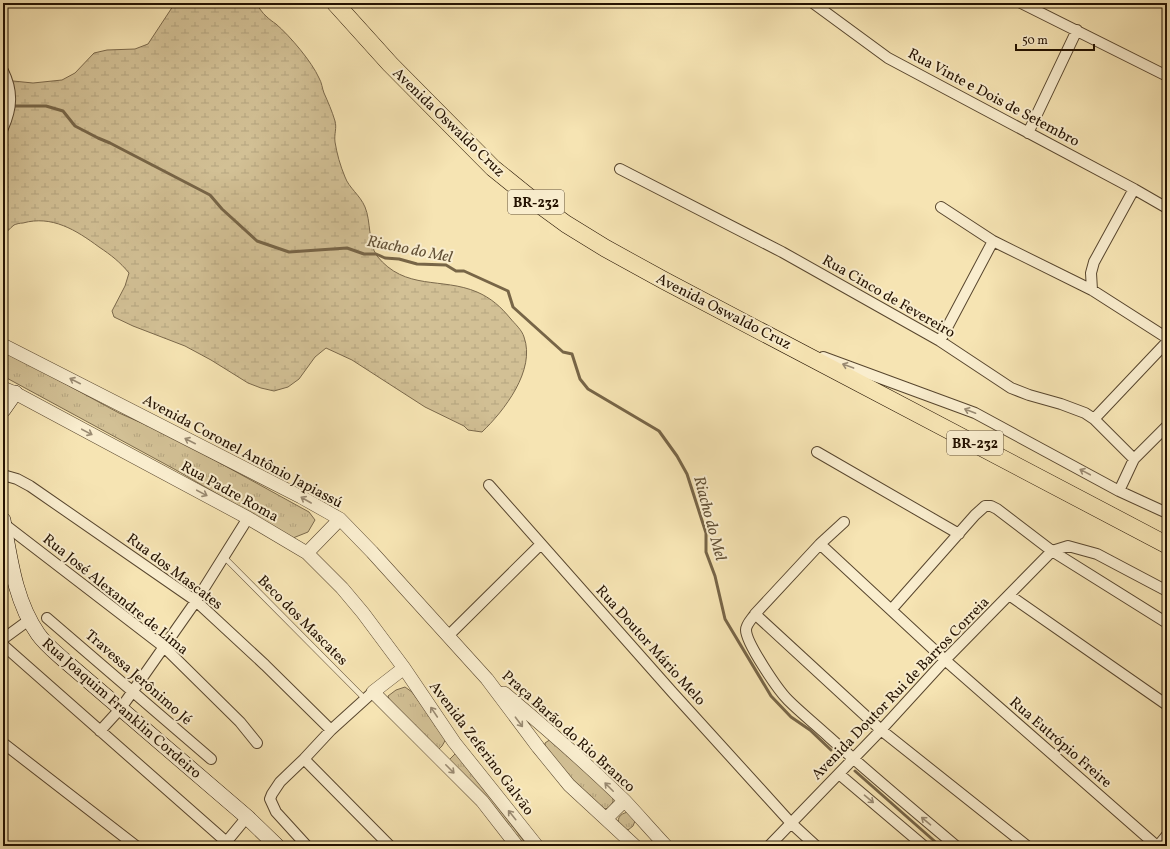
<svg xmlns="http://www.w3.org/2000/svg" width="1170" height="849" viewBox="0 0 1170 849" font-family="Vollkorn,serif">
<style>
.wetland{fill:url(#wetland-marsh);stroke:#7b694b}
.park{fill:url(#park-tufts);stroke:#7b694b}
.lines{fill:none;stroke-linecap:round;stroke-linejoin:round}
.stream{stroke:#776547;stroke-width:3}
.service-casing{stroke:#58462e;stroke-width:6}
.minor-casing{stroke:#58462e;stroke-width:12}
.tertiary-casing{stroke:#58462e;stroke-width:14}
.secondary-casing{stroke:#241201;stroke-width:16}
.trunk-casing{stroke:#241201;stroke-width:18}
.service{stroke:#f9edce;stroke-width:5}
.minor{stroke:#f9edce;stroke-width:10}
.tertiary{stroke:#f9edce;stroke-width:13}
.secondary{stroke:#f9edce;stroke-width:15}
.trunk{stroke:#f6e4b3;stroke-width:17}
.oneway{stroke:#998a72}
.labels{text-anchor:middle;stroke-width:4;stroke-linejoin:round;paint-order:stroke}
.shield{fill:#f9edce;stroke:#64543e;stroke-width:1}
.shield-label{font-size:14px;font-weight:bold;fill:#241201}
.street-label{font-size:15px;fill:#241201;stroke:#f9edce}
.water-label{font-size:16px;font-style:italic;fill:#635136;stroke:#f9edce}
</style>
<defs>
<pattern id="wetland-marsh" width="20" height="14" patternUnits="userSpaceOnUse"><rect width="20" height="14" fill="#d2c095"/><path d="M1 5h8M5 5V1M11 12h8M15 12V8" fill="none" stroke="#b4a47f"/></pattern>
<pattern id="park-tufts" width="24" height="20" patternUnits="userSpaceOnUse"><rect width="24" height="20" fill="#d2c095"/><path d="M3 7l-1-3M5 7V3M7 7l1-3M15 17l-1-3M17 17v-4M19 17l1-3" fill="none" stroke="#b4a47f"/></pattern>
</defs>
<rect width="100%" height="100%" fill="#f6e4b3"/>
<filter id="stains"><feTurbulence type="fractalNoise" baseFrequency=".005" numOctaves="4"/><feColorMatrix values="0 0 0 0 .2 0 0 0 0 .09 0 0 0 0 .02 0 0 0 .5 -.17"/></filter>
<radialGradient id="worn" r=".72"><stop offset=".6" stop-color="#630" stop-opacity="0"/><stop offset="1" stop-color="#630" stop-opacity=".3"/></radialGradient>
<path class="wetland" d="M 175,3 L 255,3 C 259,7 262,13 267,17 C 269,19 273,22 276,24 C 290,36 312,62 319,78 C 322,83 322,88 324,93 C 328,102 332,111 335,121 C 337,128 334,134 335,142 C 337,154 340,165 345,177 C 349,188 360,195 365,207 C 371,221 368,243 377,256 C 405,291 442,277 477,292 C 491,298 501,307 510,318 C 515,324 522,330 524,337 C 536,370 504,411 482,432 L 468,430 L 464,426 L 425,407 L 352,360 L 326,348 L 315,357 L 299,379 L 288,387 L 274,391 L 261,388 L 248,383 L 211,360 L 185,346 L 133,326 L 114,317 L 112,311 L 125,286 L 129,273 C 120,262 111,255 99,247 C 76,230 52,215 23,223 C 20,223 16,224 14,225 C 10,228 6,233 3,236 L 3,80 L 33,83 L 62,80 L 75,73 L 94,53 L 107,50 L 135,49 L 148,44 Z"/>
<path class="park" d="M 3,350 L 119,413 L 169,435 L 309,512 L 315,520 L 308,532 L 293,538 L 176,470 L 3,376 Z
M 405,687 L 412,692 L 446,739 L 442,746 L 439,749 L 390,703 L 388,696 L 396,690 Z
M 551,739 L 613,795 L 613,802 L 609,808 L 604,809 L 597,808 L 545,750 L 545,743 Z
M 457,752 L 526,844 L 523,845 L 447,762 Z
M 628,812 L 635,821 L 633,826 L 628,830 L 620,828 C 616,819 619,814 628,812 Z"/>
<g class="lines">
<path class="stream" d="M 3,106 L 46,106 L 63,111 L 75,126 L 98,138 L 110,143 L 210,195 L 222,209 L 257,241 L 289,252 L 347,248 L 364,254 L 376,254 L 385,258 L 399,259 L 417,264 L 446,265 L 456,271 L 464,271 L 508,291 L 513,307 L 563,352 L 572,354 L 580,379 L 588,389 L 659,431 L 677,456 L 687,474 L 706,533 L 706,552 L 715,576 L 725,619 L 771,696 L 791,717 L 810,730 L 831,750
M 855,771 L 940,846"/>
<defs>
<path id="service" d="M 224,557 L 365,699"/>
<path id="minor" d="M 813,3 L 888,58 L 1134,189 L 1167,208
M 1021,3 L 1167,76
M 3,71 C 13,91 12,108 3,128
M 1028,133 L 1077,30
M 620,169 L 782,252 L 940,341 L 1011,388 L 1029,395 L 1061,404 L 1085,413 L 1094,419 L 1134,459
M 941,207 L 993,241 L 1092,290 L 1167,338
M 1092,290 L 1091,273 L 1094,262 L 1134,189
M 940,341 L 993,241
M 823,357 L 975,413 L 1119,491 L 1167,513
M 1094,419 L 1167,342
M 817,452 L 959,534
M 3,475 L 17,479 L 30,486 L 196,601 L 265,665 L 331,730
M 489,485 L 673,693 L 791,823 L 816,846
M 1119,491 L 1134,459 L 1167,426
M 844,522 L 820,544 L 755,614 C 752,619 746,624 746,630 C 746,643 778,690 788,700 C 801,713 815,724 829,737 C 870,774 913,810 956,846
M 4,524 L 164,647 L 240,722 L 257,743
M 820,544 L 945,660 L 1157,846
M 1009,595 L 1167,705
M 891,610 L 975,515 L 985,506 L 991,506 L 997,509 L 1052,551 L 1167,623
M 755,614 L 881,730 L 1027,846
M 47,618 L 211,759
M 448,636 L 541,544
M 3,639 L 29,620
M 3,645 L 231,846
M 100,731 L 121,708 L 196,601 L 248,518
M 3,743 L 136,846
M 304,759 L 390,846
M 839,774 L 924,846
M 223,846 L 247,817
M 307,846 L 276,812 L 270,799 L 272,794 L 280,782 L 304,759 L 331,730 L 373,692
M 769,846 L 881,730 L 945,660 L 1052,551 L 1068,546 L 1097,554 L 1167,591
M 1158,846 L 1167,835"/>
<path id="tertiary" d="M 3,345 L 301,497 L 340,519 L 372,552 L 487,679 L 538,747 L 569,785 L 635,846
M 3,388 L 15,393 L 248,518 L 307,553 L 342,588 L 363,613 L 404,668 L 454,742 L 537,846
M 307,553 L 340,519
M 404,668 L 373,692 L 482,801 L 517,846
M 504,693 C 546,728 586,763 625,801 C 639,816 652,831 666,846
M 606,819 L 624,801"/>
<path id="secondary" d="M 3,410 L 15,393
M 3,520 C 10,559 15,601 38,634 C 45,644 55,652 64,660 L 247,817 L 277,846"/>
<path id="trunk" d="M 335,3 L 390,64 L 493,168 L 529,197 L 566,224 L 605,248 L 665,281 L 1167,545"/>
</defs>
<use href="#service" class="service-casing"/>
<use href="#minor" class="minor-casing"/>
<use href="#tertiary" class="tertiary-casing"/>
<use href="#secondary" class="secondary-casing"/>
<use href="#trunk" class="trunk-casing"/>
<use href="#service" class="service"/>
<use href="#minor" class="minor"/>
<use href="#tertiary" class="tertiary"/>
<use href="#secondary" class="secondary"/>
<use href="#trunk" class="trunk"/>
</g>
<defs><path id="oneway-shaft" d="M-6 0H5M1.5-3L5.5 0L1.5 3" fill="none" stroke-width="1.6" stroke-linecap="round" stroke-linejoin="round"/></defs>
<g class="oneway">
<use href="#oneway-shaft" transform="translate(848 366) rotate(-160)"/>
<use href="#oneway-shaft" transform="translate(75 381) rotate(-153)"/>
<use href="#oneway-shaft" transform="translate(970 411) rotate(-159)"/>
<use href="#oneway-shaft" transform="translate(87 432) rotate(28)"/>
<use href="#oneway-shaft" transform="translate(190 441) rotate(-153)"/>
<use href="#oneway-shaft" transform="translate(1085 472) rotate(-152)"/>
<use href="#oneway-shaft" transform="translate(202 493) rotate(28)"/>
<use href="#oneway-shaft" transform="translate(306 500) rotate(-150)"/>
<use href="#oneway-shaft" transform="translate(434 712) rotate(-124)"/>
<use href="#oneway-shaft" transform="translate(519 722) rotate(53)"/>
<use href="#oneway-shaft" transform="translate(450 769) rotate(45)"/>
<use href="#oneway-shaft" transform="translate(609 787) rotate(-135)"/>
<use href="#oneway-shaft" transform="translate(869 799) rotate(40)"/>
<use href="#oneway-shaft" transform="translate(512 815) rotate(-129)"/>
<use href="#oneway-shaft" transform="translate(926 821) rotate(-140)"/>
</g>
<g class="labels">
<g class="shield">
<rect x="508" y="190" width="56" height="24" rx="3"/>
<rect x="947" y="431" width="56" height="24" rx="3"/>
</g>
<g class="shield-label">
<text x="536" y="207">BR-232</text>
<text x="975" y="448">BR-232</text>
</g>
<g class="street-label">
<text transform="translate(994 97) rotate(28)" y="5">Rua Vinte e Dois de Setembro</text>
<text transform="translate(449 122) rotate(44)" y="5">Avenida Oswaldo Cruz</text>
<text transform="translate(889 296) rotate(30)" y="5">Rua Cinco de Fevereiro</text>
<text transform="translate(724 311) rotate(27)" y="5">Avenida Oswaldo Cruz</text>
<text transform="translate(243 451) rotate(28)" y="5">Avenida Coronel Antônio Japiassú</text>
<text transform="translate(230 491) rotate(29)" y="5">Rua Padre Roma</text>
<text transform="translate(175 571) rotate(37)" y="5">Rua dos Mascates</text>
<text transform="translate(116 594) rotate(39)" y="5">Rua José Alexandre de Lima</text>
<text transform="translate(303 620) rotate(45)" y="5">Beco dos Mascates</text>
<text transform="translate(651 645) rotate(48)" y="5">Rua Doutor Mário Melo</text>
<text transform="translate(139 677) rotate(41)" y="5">Travessa Jerônimo Jé</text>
<text transform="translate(900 688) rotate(-46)" y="5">Avenida Doutor Rui de Barros Correia</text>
<text transform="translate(122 708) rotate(41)" y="5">Rua Joaquim Franklin Cordeiro</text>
<text transform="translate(569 731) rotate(42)" y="5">Praça Barão do Rio Branco</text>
<text transform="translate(1061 742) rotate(41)" y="5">Rua Eutrópio Freire</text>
<text transform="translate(482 748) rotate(53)" y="5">Avenida Zeferino Galvão</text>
</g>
<g class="water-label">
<text transform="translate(410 248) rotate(11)" y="6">Riacho do Mel</text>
<text transform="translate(711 518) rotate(75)" y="6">Riacho do Mel</text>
</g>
</g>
<rect width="1170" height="849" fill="none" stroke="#f6e4b3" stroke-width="16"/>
<rect x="4" y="4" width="1162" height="841" fill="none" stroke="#241201" stroke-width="2"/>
<rect x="8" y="8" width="1154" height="833" fill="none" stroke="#241201"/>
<path d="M1016 44v6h78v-6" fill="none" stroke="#241201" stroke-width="2"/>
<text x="1022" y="44" font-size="12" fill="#241201" stroke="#f9edce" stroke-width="3" paint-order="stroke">50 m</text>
<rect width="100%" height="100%" filter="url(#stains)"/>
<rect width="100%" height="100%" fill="url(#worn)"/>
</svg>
